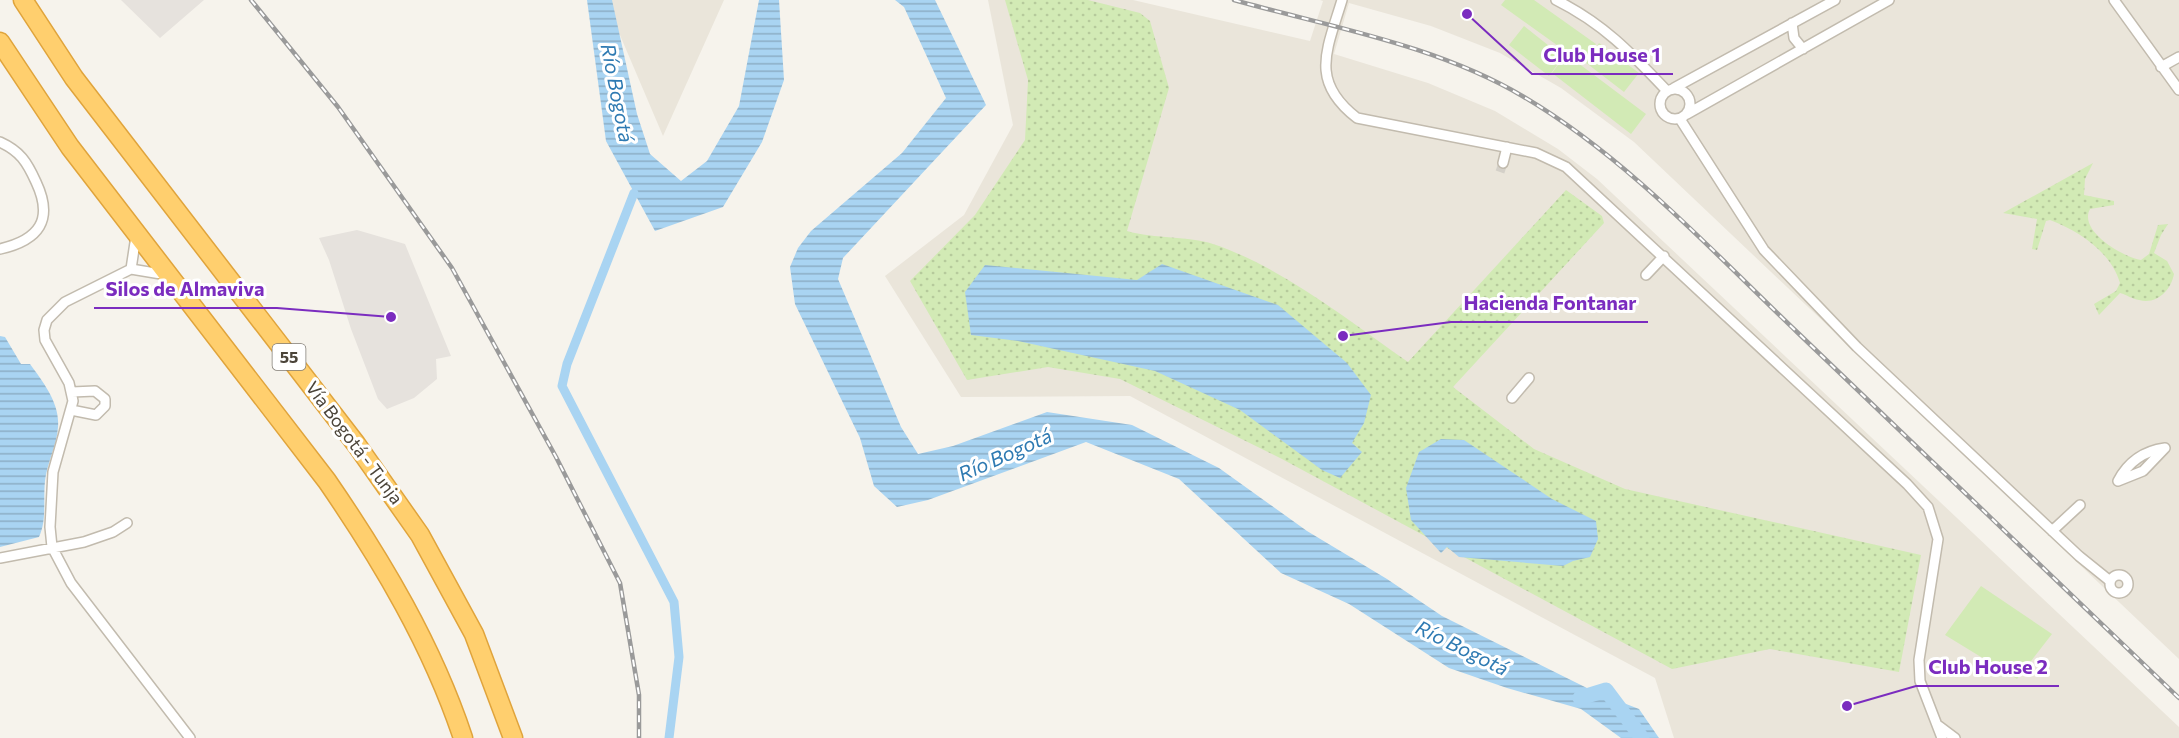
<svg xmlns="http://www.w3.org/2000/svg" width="2179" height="738" viewBox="0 0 2179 738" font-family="Commissioner,sans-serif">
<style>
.residential{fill:#eae5da}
.industrial{fill:#e6e2dd}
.park{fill:url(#park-dots)}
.pitch{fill:#d2eab5}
.water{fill:url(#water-rules)}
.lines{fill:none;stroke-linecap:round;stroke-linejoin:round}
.canal{stroke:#a9d4f2;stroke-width:9}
.river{stroke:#a9d4f2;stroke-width:15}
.street-tunnel{stroke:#d4d0c8;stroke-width:9;stroke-dasharray:9 4.5;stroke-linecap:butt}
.street-casing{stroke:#c2bbae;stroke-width:12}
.highway-casing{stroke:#e0a43c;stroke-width:21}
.street{stroke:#fff;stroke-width:9}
.highway{stroke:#ffcf6e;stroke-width:18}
.rail-casing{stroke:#9a9a9a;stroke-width:4.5}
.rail{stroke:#fff;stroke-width:2;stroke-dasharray:7;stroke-linecap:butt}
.labels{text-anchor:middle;stroke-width:6;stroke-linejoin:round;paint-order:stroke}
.shield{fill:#fff;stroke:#817c74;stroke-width:1.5}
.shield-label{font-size:16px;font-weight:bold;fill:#4b4439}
.street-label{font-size:18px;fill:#4b4439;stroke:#fff}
.water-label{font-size:20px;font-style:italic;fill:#2e7ab2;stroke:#fff}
.leader{fill:none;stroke:#7b2cbf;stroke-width:2}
.callout-dot{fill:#7b2cbf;stroke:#fff;stroke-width:2}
.callout-label{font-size:20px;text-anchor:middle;font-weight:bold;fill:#7b2cbf;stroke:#fff;stroke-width:6;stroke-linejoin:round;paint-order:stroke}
</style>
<defs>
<pattern id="park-dots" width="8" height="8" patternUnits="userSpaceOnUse" patternTransform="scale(1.5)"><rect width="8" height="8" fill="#d2eab5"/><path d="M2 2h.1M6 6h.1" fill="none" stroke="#b6ca9c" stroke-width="1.8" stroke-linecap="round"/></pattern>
<pattern id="water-rules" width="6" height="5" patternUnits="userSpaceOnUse" patternTransform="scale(1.5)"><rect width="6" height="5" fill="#a9d4f2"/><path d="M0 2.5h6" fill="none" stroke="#8caec5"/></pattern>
</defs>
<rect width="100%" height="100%" fill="#f6f3ec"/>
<path class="residential" d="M 605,0 L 724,0 L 663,136 Z
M 988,0 L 1133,0 L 1310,41 L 1323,1 L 1320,0 L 2179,0 L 2179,659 L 1634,142 L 1561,88 L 1500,53 L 1431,26 L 1349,3 L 1334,54 L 1428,83 L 1495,111 L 1558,149 L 1597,179 L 2179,727 L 2179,738 L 1674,738 L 1655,678 L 1130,396 L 961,397 L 885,276 L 964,215 L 1013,125 Z"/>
<path class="industrial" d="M 121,0 L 204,0 L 160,38 Z
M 357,230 L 405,244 L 451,356 L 436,359 L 437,379 L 414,398 L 387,409 L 378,399 L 351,329 L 329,260 L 319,238 Z"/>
<path class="park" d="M 1005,0 L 1088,0 L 1140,13 L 1150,21 L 1169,88 L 1127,231 C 1155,239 1189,236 1213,244 C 1280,266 1351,322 1408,362 L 1566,190 L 1602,216 L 1604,223 L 1453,387 L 1534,449 L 1625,489 L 1921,555 L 1899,672 L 1770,649 L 1672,669 L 1282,459 L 1120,379 L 1048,367 L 967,380 L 910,281 L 975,215 L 1025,140 L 1028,80 Z
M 2093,163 L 2085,179 L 2084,195 L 2114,201 L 2114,205 L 2090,209 C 2078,231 2123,257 2141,260 L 2149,254 L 2158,225 L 2168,224 L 2161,235 L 2154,253 L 2167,261 L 2174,274 C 2171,290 2157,305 2139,300 C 2132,299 2127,295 2120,293 L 2099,315 L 2094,304 L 2116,291 L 2120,283 C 2111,252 2079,231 2050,220 L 2046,221 L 2037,250 L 2032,249 L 2037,219 L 2003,213 Z"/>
<path class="pitch" d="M 1505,0 L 1534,0 L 1596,44 L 1582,63 L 1501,5 Z
M 1524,26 L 1563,57 L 1549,76 L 1509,45 Z
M 1599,43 L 1639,73 L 1624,92 L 1585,62 Z
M 1566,54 L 1646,114 L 1631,134 L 1552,73 Z
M 1981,586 L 2052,634 L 2017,679 L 1945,635 Z"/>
<path class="water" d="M 587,0 L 612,0 L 637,114 L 650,154 L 681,181 L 707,161 L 739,106 L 759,0 L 779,0 L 784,80 L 762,142 L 723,207 L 655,231 L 606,141 Z
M 895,0 L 935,0 L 986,105 L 843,258 L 838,279 L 901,427 L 918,454 L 953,446 L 1047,412 L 1132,425 L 1219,468 L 1307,531 L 1387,579 L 1442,616 L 1593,691 L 1639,709 L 1659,738 L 1621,738 L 1581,709 L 1507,688 L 1449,668 L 1349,604 L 1281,573 L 1179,479 L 1086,442 L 928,500 L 897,507 L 874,486 L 860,438 L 795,304 L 790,267 L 798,248 L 811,231 L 902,153 L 946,98 L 904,7 Z
M 1162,264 L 1278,305 L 1347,363 L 1371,395 L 1364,423 L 1352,443 L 1362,452 L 1340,478 L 1322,470 L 1240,410 L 1155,371 L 1018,341 L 971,335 L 965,292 L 985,265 L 1137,280 Z
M 0,336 L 5,337 L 21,364 L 30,364 C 43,382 60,403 58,427 C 57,445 47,463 45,481 C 43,500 47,520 39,537 L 0,547 Z
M 1441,439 L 1464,440 L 1552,499 L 1596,521 L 1598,539 L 1590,557 L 1573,561 L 1563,566 L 1459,557 L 1447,547 L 1441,553 L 1411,520 L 1406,488 L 1419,452 Z"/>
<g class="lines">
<path class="canal" d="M 634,193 L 567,364 L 562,386 L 674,602 L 679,657 L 669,738"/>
<path class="river" d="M 1580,698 L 1606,690 L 1642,738"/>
<path class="street-tunnel" d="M 1500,172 L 1503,163"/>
<defs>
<path id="street" d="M 1342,0 C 1327,50 1309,81 1357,118 L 1536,153 L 1566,167 L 1907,484 L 1928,507 L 1938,539 L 1919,660 L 1920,681 L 1942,738
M 1556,0 C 1604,24 1631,53 1667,91
M 2114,0 L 2179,90
M 1792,23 L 1794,38 L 1803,49
M 2161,67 L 2179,57
M 1674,88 L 1835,0
M1660 104a15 15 0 1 1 30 0a15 15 0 1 1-30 0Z
M 1687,114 L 1889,0
M 1680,119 L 1764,250 L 1857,347 L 2079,556 L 2110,581
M 0,142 C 20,151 27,162 36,182 C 54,220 39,240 0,249
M 1503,163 L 1507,147
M 131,269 L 136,236
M 167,275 L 131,269 L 65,302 L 47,320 L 44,330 L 45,340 L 69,383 L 73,401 L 53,472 L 50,527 L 52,547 L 71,583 L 190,738
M 1646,275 L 1664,256
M 1512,398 L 1529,378
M 71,410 L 96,415 L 105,406 L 105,399 L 95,391 L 72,392
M 2118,481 C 2128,462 2143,451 2165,448
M 2118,481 L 2143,471 L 2165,448
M 2052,531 L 2080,505
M 0,558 L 84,542 L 113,532 L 127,523
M2110 584a9 9 0 1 1 18 0a9 9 0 1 1-18 0Z
M 1939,726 L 1955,738"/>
<path id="highway" d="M 23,0 L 74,78 L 356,444 L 420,535 L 474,634 L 513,738
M 0,42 L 70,147 L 327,481 C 382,561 432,645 463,738"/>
</defs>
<use href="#street" class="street-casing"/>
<use href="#highway" class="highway-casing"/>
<use href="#street" class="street"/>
<use href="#highway" class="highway"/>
<defs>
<path id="rail" d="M 251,0 L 338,107 L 452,268 L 556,457 L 620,583 L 639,695 L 639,738
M 1234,0 C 1330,27 1437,45 1524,97 C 1627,158 1711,250 1797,332 C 1924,454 2052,576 2179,698"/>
</defs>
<use href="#rail" class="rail-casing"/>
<use href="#rail" class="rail"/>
</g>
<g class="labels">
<rect class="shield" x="272.5" y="344" width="33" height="26" rx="4.5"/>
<g class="shield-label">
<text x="289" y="363">55</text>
</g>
<g class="street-label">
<text transform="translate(354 443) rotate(53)" y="6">Vía Bogotá - Tunja</text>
</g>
<g class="water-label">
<text transform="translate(617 93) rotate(79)" y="7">Río Bogotá</text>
<text transform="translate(1005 455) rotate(-24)" y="7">Río Bogotá</text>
<text transform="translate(1462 648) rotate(26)" y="7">Río Bogotá</text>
</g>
</g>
<path class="leader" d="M1467 14L1532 74H1673M391 317L277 308H94M1343 336L1451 322H1648M1847 706L1916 686H2059"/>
<g class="callout-dot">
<circle cx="1467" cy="14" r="6"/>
<circle cx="391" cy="317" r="6"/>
<circle cx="1343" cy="336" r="6"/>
<circle cx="1847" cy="706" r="6"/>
</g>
<g class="callout-label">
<text x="1602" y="62">Club House 1</text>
<text x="185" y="296">Silos de Almaviva</text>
<text x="1550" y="310">Hacienda Fontanar</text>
<text x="1988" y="674">Club House 2</text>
</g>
</svg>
